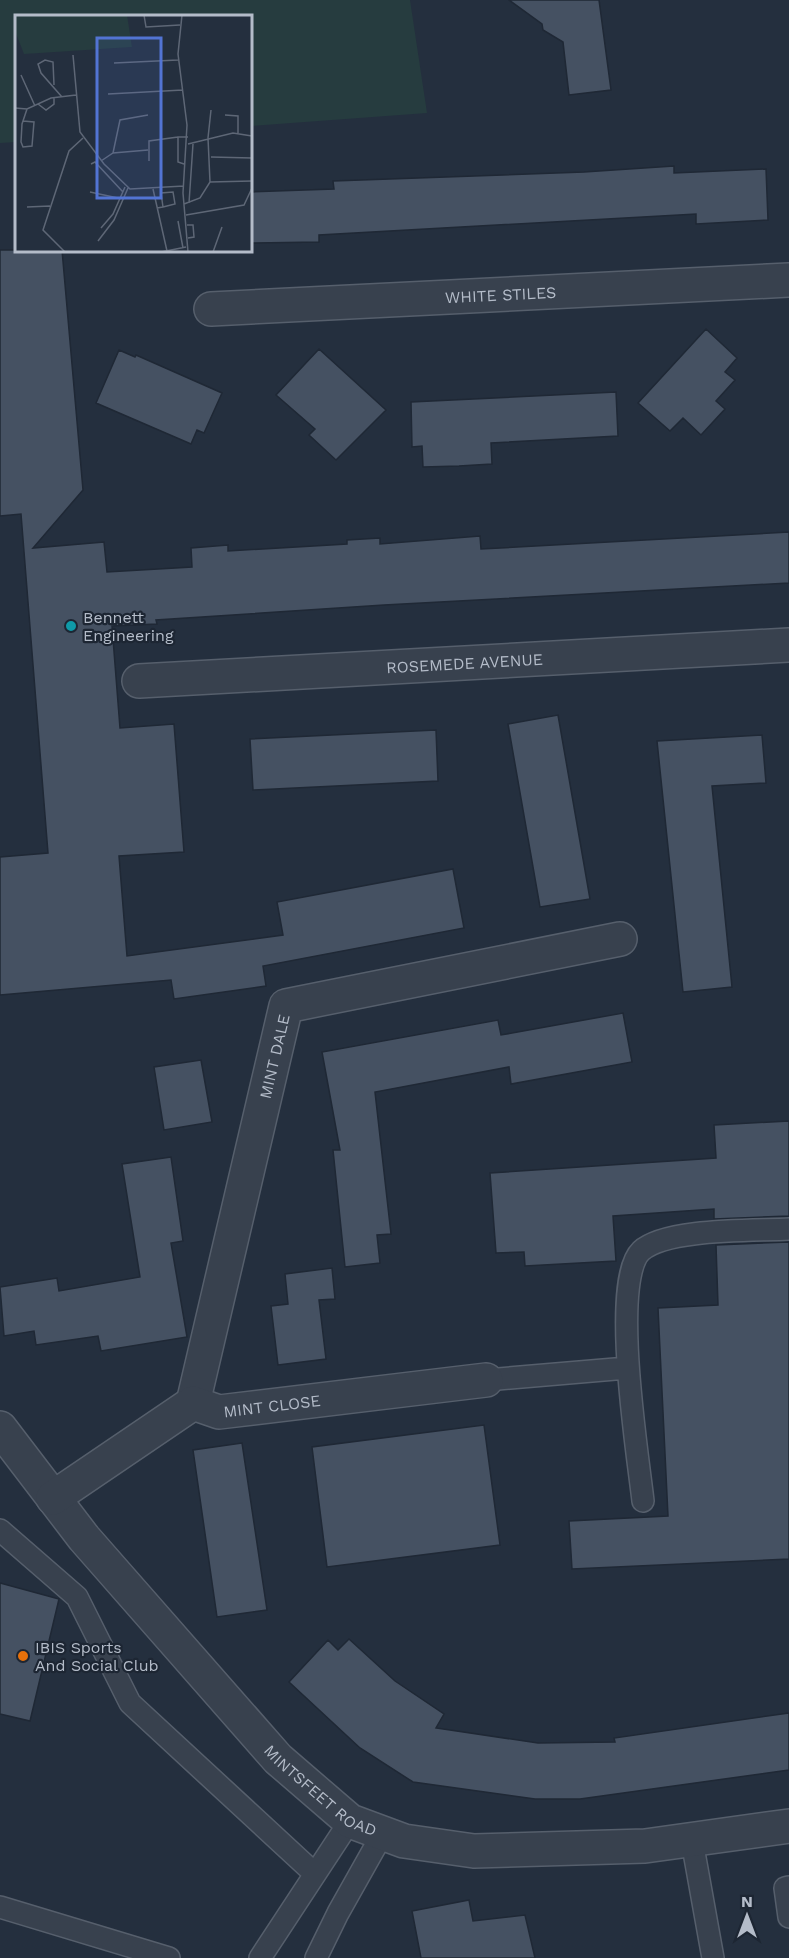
<svg xmlns="http://www.w3.org/2000/svg" width="789" height="1958" viewBox="0 0 789 1958" font-family="'Work Sans',sans-serif">
<style>
.green{fill:#263c3f}
.building{fill:#455162;stroke:#1f2835;stroke-width:1.5}
.lines{fill:none;stroke-linecap:round;stroke-linejoin:round}
.service-casing{stroke:#565f6c;stroke-width:24}
.minor-casing{stroke:#565f6c;stroke-width:36}
.service{stroke:#38414e;stroke-width:21}
.minor{stroke:#38414e;stroke-width:33}
.culture-dot{fill:#0f9aa8;stroke:#1d2633;stroke-width:2}
.food-dot{fill:#e8710a;stroke:#1d2633;stroke-width:2}
.labels{text-anchor:middle;stroke-width:4.5;stroke-linejoin:round;paint-order:stroke}
.street-label{font-size:16px;fill:#b4bcc9;stroke:#1d2633}
.poi-label{font-size:16px;fill:#b4bcc9;stroke:#1d2633;text-anchor:start}
.inset-road{fill:none;stroke:#5e6776;stroke-width:1.5}
.view{fill:#5274d3;fill-opacity:0.15;stroke:#5274d3;stroke-width:3}
.inset-edge{fill:none;stroke:#b4bcc9;stroke-width:3}
</style>
<rect width="100%" height="100%" fill="#242f3e"/>
<path class="green" d="M 0,0 L 410,0 L 427,113 L 251,126 L 250,16 L 16,16 L 16,142 L 0,143 Z"/>
<path class="building" d="M 509,0 L 599,0 L 611,90 L 569,95 L 563,42 L 543,30 L 542,24 Z
M 674,166 L 674,173 L 766,169 L 768,220 L 696,224 L 696,214 L 319,235 L 319,242 L 250,243 L 250,192 L 334,189 L 333,181 L 584,172 Z
M 0,250 L 62,250 L 83,490 L 33,548 L 104,542 L 107,572 L 192,567 L 191,548 L 228,545 L 228,551 L 347,544 L 347,540 L 380,538 L 380,544 L 480,536 L 481,549 L 789,532 L 789,583 L 384,605 L 156,620 L 157,624 L 112,626 L 120,728 L 174,724 L 184,852 L 119,856 L 127,956 L 283,935 L 277,902 L 453,869 L 464,928 L 263,966 L 266,986 L 174,999 L 171,980 L 0,995 L 0,857 L 48,853 L 21,514 L 0,516 Z
M 706,329 L 737,358 L 725,372 L 735,380 L 716,401 L 725,409 L 701,435 L 683,418 L 670,431 L 638,403 Z
M 319,349 L 386,410 L 336,460 L 309,435 L 315,429 L 276,395 Z
M 119,350 L 135,357 L 136,355 L 222,393 L 204,433 L 197,430 L 191,444 L 96,403 Z
M 616,392 L 618,436 L 491,443 L 492,464 L 459,466 L 423,467 L 422,446 L 412,447 L 411,402 Z
M 558,715 L 590,899 L 540,907 L 508,724 Z
M 436,730 L 438,781 L 253,790 L 250,739 Z
M 762,735 L 766,783 L 712,786 L 732,987 L 683,992 L 657,741 Z
M 623,1013 L 632,1062 L 511,1084 L 509,1067 L 375,1092 L 391,1234 L 377,1235 L 380,1263 L 345,1267 L 333,1150 L 340,1150 L 322,1052 L 498,1020 L 501,1035 Z
M 201,1060 L 212,1122 L 164,1130 L 154,1067 Z
M 789,1121 L 789,1216 L 714,1219 L 714,1209 L 613,1216 L 616,1261 L 525,1266 L 524,1252 L 496,1253 L 490,1173 L 716,1158 L 714,1125 Z
M 171,1157 L 183,1241 L 171,1243 L 187,1337 L 101,1351 L 98,1336 L 36,1345 L 34,1331 L 4,1336 L 0,1287 L 57,1278 L 59,1291 L 140,1277 L 122,1164 Z
M 789,1242 L 789,1559 L 572,1569 L 569,1521 L 668,1516 L 658,1308 L 718,1305 L 716,1245 Z
M 332,1268 L 335,1299 L 319,1300 L 326,1359 L 278,1365 L 271,1306 L 288,1304 L 285,1274 Z
M 484,1425 L 500,1545 L 327,1567 L 312,1447 Z
M 242,1443 L 267,1610 L 217,1617 L 193,1450 Z
M 0,1583 L 59,1599 L 30,1721 L 0,1714 Z
M 349,1639 L 395,1681 L 444,1714 L 436,1728 L 538,1743 L 615,1742 L 614,1738 L 789,1713 L 789,1770 L 580,1799 L 535,1799 L 413,1782 L 360,1748 L 289,1682 L 328,1640 L 338,1650 Z
M 469,1900 L 473,1921 L 525,1915 L 535,1958 L 421,1958 L 412,1911 Z"/>
<g class="lines">
<defs>
<path id="service" d="M 486,1380 L 627,1368
M 643,1501 C 638,1456 610,1281 641,1251 C 666,1228 754,1231 789,1229
M 0,1530 L 77,1597 L 130,1703 L 315,1874
M 692,1841 L 713,1958
M 789,1887 L 785,1888 L 789,1917
M 0,1907 L 169,1958
M 260,1958 L 350,1821
M 316,1958 L 338,1913 L 383,1833"/>
<g id="minor">
<path id="s1" d="M 211,309 L 789,280"/>
<path id="s2" d="M 139,681 L 789,645"/>
<path id="s3" d="M 193,1403 L 286,1006 L 620,939"/>
<path id="s4" d="M 0,1428 L 84,1538 L 278,1759 L 350,1821 L 404,1841 L 474,1851 L 645,1846 L 789,1826"/>
<path id="s5" d="M 53,1498 L 193,1403 L 219,1412 L 486,1380"/>
</g>
</defs>
<use href="#service" class="service-casing"/>
<use href="#minor" class="minor-casing"/>
<use href="#service" class="service"/>
<use href="#minor" class="minor"/>
</g>
<circle class="culture-dot" cx="71" cy="626" r="6"/>
<circle class="food-dot" cx="23" cy="1656" r="6"/>
<g class="labels">
<g class="street-label">
<text dy="6" stroke="none"><textPath href="#s1" startOffset="290">WHITE STILES</textPath></text>
<text dy="6" stroke="none"><textPath href="#s2" startOffset="326">ROSEMEDE AVENUE</textPath></text>
<text dy="6" stroke="none"><textPath href="#s3" startOffset="356">MINT DALE</textPath></text>
<text dy="6" stroke="none"><textPath href="#s5" startOffset="250">MINT CLOSE</textPath></text>
<text dy="6" stroke="none"><textPath href="#s4" startOffset="486">MINTSFEET ROAD</textPath></text>
</g>
<g class="poi-label">
<text x="83" y="623">Bennett<tspan x="83" dy="18">Engineering</tspan></text>
<text x="35" y="1653">IBIS Sports<tspan x="35" dy="18">And Social Club</tspan></text>
</g>
</g>
<g transform="translate(15 15)">
<rect width="237" height="237" fill="#242f3e"/>
<path d="M 0,0 L 112,0 L 117,32 L 9,39 L 0,16 Z" fill="#263c3f"/>
<path class="inset-road" d="M 129,0 L 131,12 L 165,10M 167,0 L 163,39 L 172,110 L 168,178 L 173,237M 58,40 L 65,117 L 89,149 L 115,174 L 169,171M 99,48 L 163,45M 6,60 L 20,91M 39,70 L 38,47 L 30,45 L 23,49 L 26,58 L 47,82M 93,79 L 168,75M 23,89 L 31,95 L 39,89 L 39,83M 0,93 L 12,94 L 36,83 L 61,80M 210,100 L 223,101 L 223,118M 8,106 L 19,107 L 17,131 L 8,132 L 6,127 L 7,109 L 12,94M 173,129 L 218,118 L 237,121M 98,138 L 105,105 L 133,100M 196,142 L 237,143M 86,146 L 98,138 L 133,135M 134,146 L 134,126 L 163,122M 76,149 L 80,147 L 108,177M 169,149 L 163,147 L 163,122 L 173,122M 195,167 L 193,123 L 196,95M 138,174 L 152,236M 75,177 L 103,183M 174,188 L 178,129M 169,189 L 185,183 L 195,167 L 237,166M 12,192 L 35,191M 142,193 L 148,192 L 160,189 L 158,177 L 146,178 L 148,192M 171,200 L 229,190 L 237,173M 163,206 L 168,233M 172,210 L 178,210 L 179,222 L 173,223M 86,213 L 98,199 L 110,172M 83,226 L 99,205 L 113,173M 50,237 L 28,215 L 54,136 L 68,123M 146,237 L 171,232M 198,237 L 207,212"/>
<path class="view" d="M 82,23 L 146,23 L 146,183 L 82,183 Z"/>
<rect width="237" height="237" class="inset-edge"/>
</g>
<g transform="translate(747 1916)" stroke="#1d2633" stroke-width="4.5" paint-order="stroke">
<path d="M0-4.5L10 22L0 15L-10 22Z" fill="#b4bcc9"/>
<text y="-9" font-size="16" font-weight="bold" text-anchor="middle" fill="#b4bcc9">N</text>
</g>
</svg>
